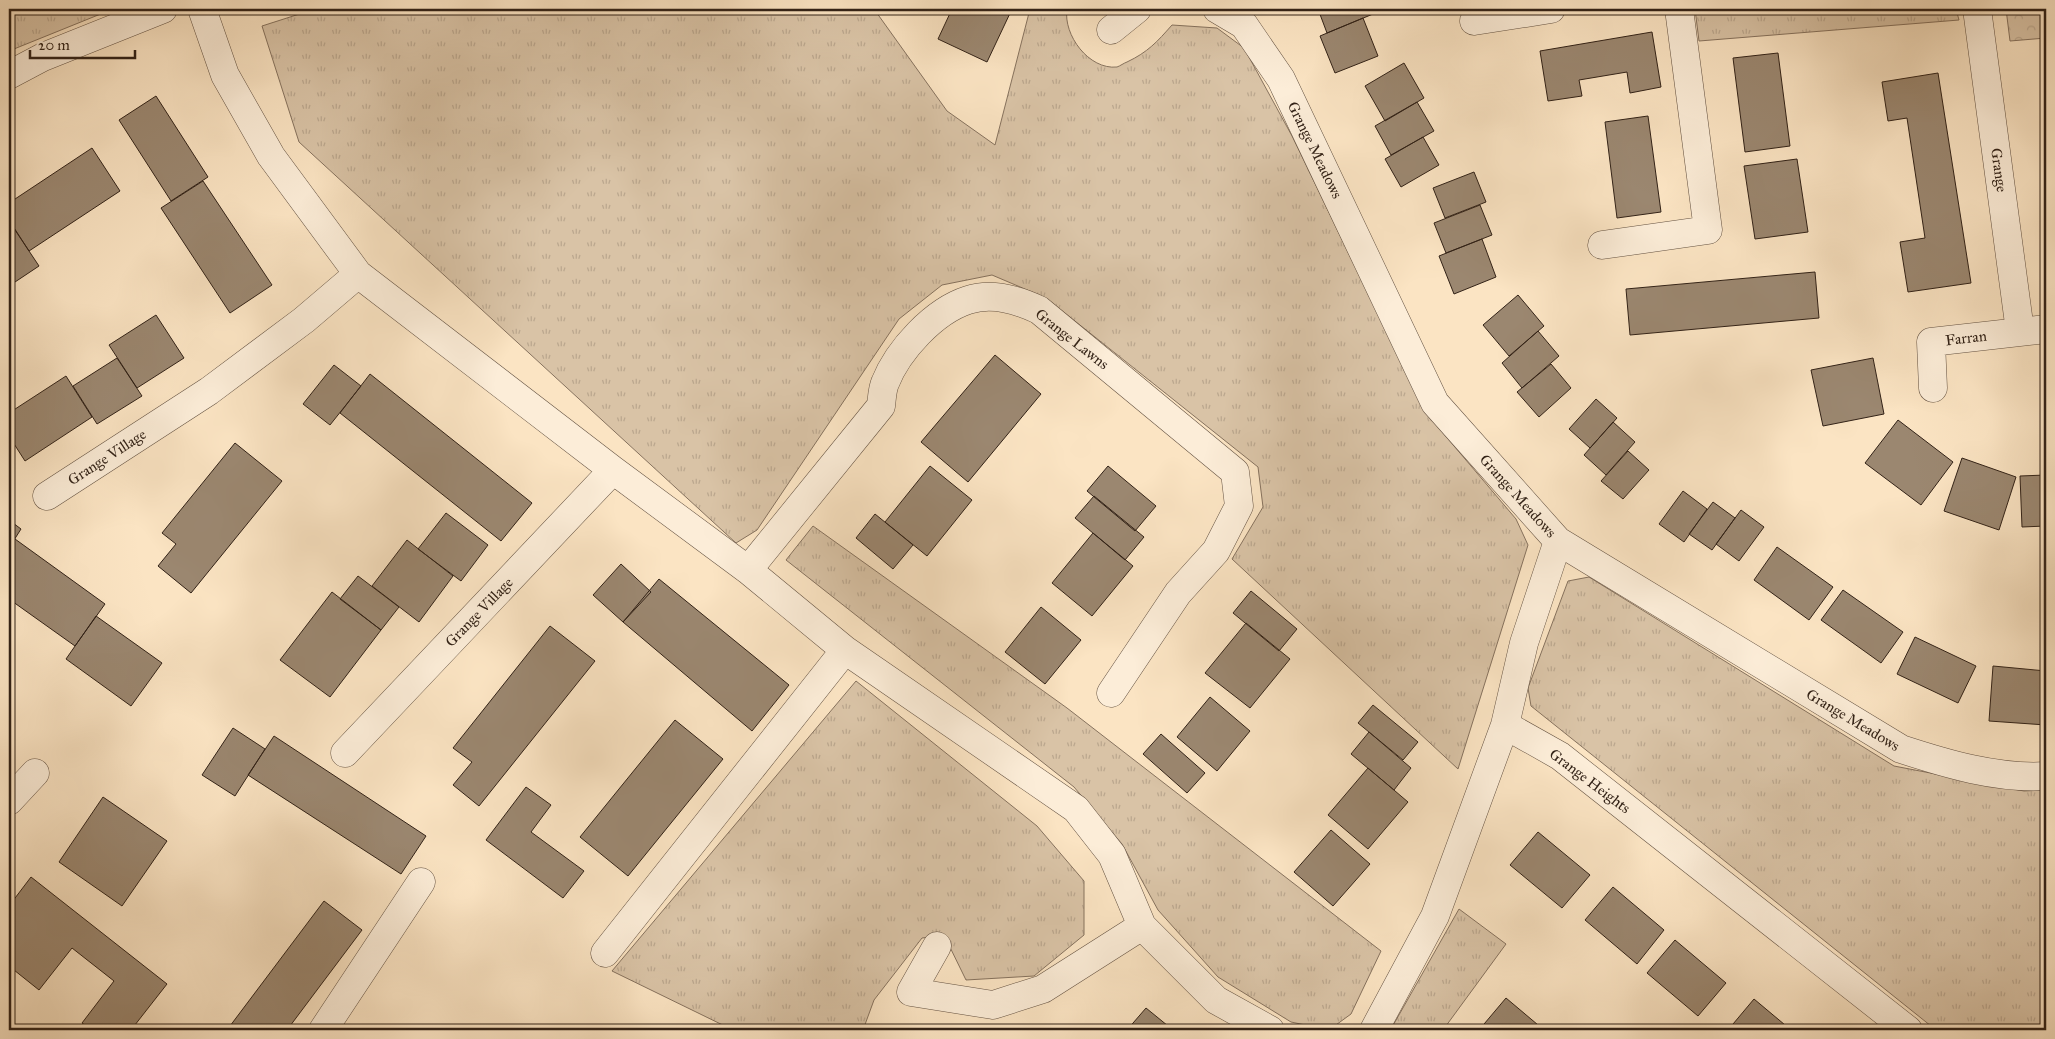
<svg xmlns="http://www.w3.org/2000/svg" width="2055" height="1039" viewBox="0 0 2055 1039" font-family="'IM FELL Great Primer',serif">
<style>
.grass{fill:url(#grass-tufts);stroke:#86725e}
.park{fill:url(#park-crowns);stroke:#86725e}
.building{fill:#9b8770;stroke:#322217}
.lines{fill:none;stroke-linecap:round;stroke-linejoin:round}
.minor-casing{stroke:#645242;stroke-width:29}
.minor{stroke:#fcedd8;stroke-width:28}
.labels{text-anchor:middle;stroke-width:5;stroke-linejoin:round;paint-order:stroke}
.street-label{font-size:15px;fill:#322217;stroke:#fcedd8}
</style>
<defs>
<pattern id="grass-tufts" width="24" height="20" patternUnits="userSpaceOnUse" patternTransform="scale(1.25)"><rect width="24" height="20" fill="#d9c3a6"/><path d="M3 7l-1-3M5 7V3M7 7l1-3M15 17l-1-3M17 17v-4M19 17l1-3" fill="none" stroke="#bba78e"/></pattern>
<pattern id="park-crowns" width="20" height="18" patternUnits="userSpaceOnUse" patternTransform="scale(1.25)"><rect width="20" height="18" fill="#d9c3a6"/><path d="M2 6a3 3 0 1 1 6 0M12 15a3 3 0 1 1 6 0" fill="none" stroke="#bba78e"/></pattern>
</defs>
<rect width="100%" height="100%" fill="#fbe4c3"/>
<filter id="stains"><feTurbulence type="fractalNoise" baseFrequency=".004" numOctaves="4"/><feColorMatrix values="0 0 0 0 .2 0 0 0 0 .09 0 0 0 0 .02 0 0 0 .5 -.17"/></filter>
<radialGradient id="worn" r=".72"><stop offset=".6" stop-color="#630" stop-opacity="0"/><stop offset="1" stop-color="#630" stop-opacity=".3"/></radialGradient>
<path class="grass" d="M 9,9 L 113,9 L 9,51 Z
M 315,9 L 874,9 L 947,111 L 995,145 L 1030,9 L 1067,9 C 1063,35 1089,70 1117,67 C 1120,66 1124,63 1127,62 C 1148,52 1157,42 1172,25 L 1217,28 L 1244,48 L 1292,136 L 1426,413 L 1516,519 L 1528,545 L 1458,769 L 1232,559 L 1263,507 L 1258,467 L 1046,298 L 992,275 L 942,285 L 899,319 L 757,530 L 736,543 L 299,142 L 262,26 Z
M 1695,9 L 1956,9 L 1959,20 L 1699,41 Z
M 813,526 L 1067,708 L 1381,951 L 1351,1014 L 1329,1030 L 1291,1022 L 1218,977 L 1158,910 L 1122,844 L 1074,787 L 786,560 Z
M 1589,577 L 1894,766 L 2024,791 L 2046,790 L 2046,1030 L 1936,1030 L 1531,706 L 1528,688 L 1568,581 Z
M 856,681 L 1037,826 L 1084,881 L 1084,935 L 1034,976 L 966,980 L 944,935 L 922,938 L 874,1000 L 863,1030 L 733,1030 L 612,971 Z
M 1459,909 L 1506,944 L 1443,1030 L 1393,1030 L 1391,1029 Z"/>
<path class="park" d="M 2006,9 L 2046,9 L 2046,38 L 2010,41 Z"/>
<path class="building" d="M 952,9 L 1012,9 L 987,62 L 938,39 Z
M 1318,9 L 1371,9 L 1373,14 L 1327,33 Z
M 1363,18 L 1378,56 L 1335,73 L 1320,36 Z
M 1652,32 L 1661,87 L 1630,93 L 1627,72 L 1579,80 L 1582,96 L 1548,101 L 1540,51 Z
M 1778,53 L 1790,146 L 1745,152 L 1733,58 Z
M 1404,63 L 1424,98 L 1385,121 L 1365,86 Z
M 1938,73 L 1971,283 L 1908,292 L 1900,242 L 1925,238 L 1907,118 L 1888,121 L 1882,82 Z
M 156,96 L 208,177 L 171,201 L 119,120 Z
M 1417,102 L 1434,131 L 1391,155 L 1375,126 Z
M 1648,116 L 1661,212 L 1617,218 L 1605,122 Z
M 1423,137 L 1439,165 L 1401,187 L 1385,159 Z
M 92,148 L 120,191 L 29,251 L 9,220 L 9,203 Z
M 1797,159 L 1808,232 L 1755,239 L 1744,166 Z
M 1474,172 L 1486,202 L 1445,218 L 1433,188 Z
M 203,181 L 272,285 L 230,313 L 161,208 Z
M 1480,205 L 1492,235 L 1446,253 L 1434,223 Z
M 11,224 L 39,266 L 9,286 L 9,225 Z
M 1482,239 L 1496,277 L 1454,294 L 1439,256 Z
M 1815,272 L 1819,318 L 1630,335 L 1626,289 Z
M 1518,295 L 1544,326 L 1509,356 L 1483,325 Z
M 156,315 L 184,358 L 137,388 L 109,345 Z
M 1538,331 L 1559,356 L 1522,388 L 1502,363 Z
M 995,355 L 1041,394 L 968,482 L 921,442 Z
M 117,358 L 142,396 L 97,424 L 73,386 Z
M 1873,358 L 1884,414 L 1823,426 L 1811,370 Z
M 1551,364 L 1571,388 L 1539,417 L 1517,392 Z
M 334,365 L 361,386 L 330,425 L 303,404 Z
M 370,374 L 532,503 L 501,541 L 340,413 Z
M 66,376 L 92,417 L 25,461 L 9,436 L 9,413 Z
M 1596,399 L 1617,418 L 1590,448 L 1569,429 Z
M 1898,420 L 1953,462 L 1921,505 L 1865,463 Z
M 1613,422 L 1635,442 L 1606,475 L 1584,455 Z
M 235,443 L 282,481 L 191,593 L 158,566 L 176,544 L 162,533 Z
M 1628,451 L 1649,470 L 1623,499 L 1601,481 Z
M 1962,458 L 2016,477 L 1999,530 L 1944,511 Z
M 930,466 L 972,500 L 927,556 L 885,522 Z
M 1108,466 L 1156,506 L 1135,531 L 1087,491 Z
M 2046,475 L 2046,526 L 2022,527 L 2020,476 Z
M 1683,491 L 1707,509 L 1684,542 L 1659,524 Z
M 1094,496 L 1144,537 L 1125,560 L 1075,518 Z
M 1713,502 L 1735,518 L 1712,550 L 1689,534 Z
M 1741,510 L 1764,527 L 1739,561 L 1716,544 Z
M 446,513 L 488,545 L 461,581 L 418,549 Z
M 875,514 L 913,545 L 893,569 L 856,538 Z
M 9,520 L 21,529 L 9,548 Z
M 1093,533 L 1133,566 L 1092,616 L 1052,583 Z
M 15,539 L 105,604 L 75,646 L 9,599 L 9,548 Z
M 407,540 L 453,576 L 419,622 L 372,586 Z
M 1777,547 L 1833,587 L 1809,620 L 1754,580 Z
M 621,564 L 651,592 L 623,622 L 593,595 Z
M 358,576 L 399,607 L 381,630 L 340,599 Z
M 659,579 L 789,685 L 752,731 L 623,622 Z
M 1843,590 L 1903,632 L 1881,663 L 1821,620 Z
M 1251,591 L 1297,629 L 1279,651 L 1233,613 Z
M 332,592 L 381,630 L 330,697 L 280,660 Z
M 1041,607 L 1081,640 L 1045,684 L 1005,652 Z
M 96,616 L 162,663 L 131,706 L 66,659 Z
M 1246,623 L 1290,659 L 1250,708 L 1205,673 Z
M 550,626 L 595,661 L 479,806 L 453,785 L 472,762 L 453,748 Z
M 1915,637 L 1976,666 L 1958,703 L 1897,674 Z
M 1993,666 L 2046,671 L 2046,725 L 1989,721 Z
M 1210,697 L 1250,731 L 1217,771 L 1177,737 Z
M 1373,705 L 1418,742 L 1403,760 L 1358,723 Z
M 675,720 L 723,759 L 628,876 L 580,837 Z
M 233,728 L 265,749 L 235,796 L 202,775 Z
M 1369,732 L 1411,768 L 1394,790 L 1351,754 Z
M 1161,734 L 1205,773 L 1187,793 L 1143,754 Z
M 274,736 L 426,836 L 401,874 L 248,775 Z
M 1368,768 L 1408,802 L 1368,849 L 1328,815 Z
M 526,787 L 551,805 L 531,832 L 584,871 L 563,898 L 486,840 Z
M 103,797 L 167,841 L 122,906 L 59,862 Z
M 1331,830 L 1370,864 L 1333,906 L 1294,872 Z
M 1538,832 L 1590,875 L 1562,908 L 1510,865 Z
M 31,877 L 167,984 L 131,1030 L 92,1030 L 82,1023 L 114,981 L 72,948 L 39,990 L 9,966 L 9,906 Z
M 1613,887 L 1664,930 L 1637,964 L 1585,920 Z
M 324,901 L 362,930 L 287,1030 L 227,1030 Z
M 1675,940 L 1726,983 L 1698,1016 L 1647,973 Z
M 1506,998 L 1544,1030 L 1479,1030 Z
M 1754,999 L 1791,1030 L 1728,1030 Z
M 1146,1008 L 1173,1030 L 1127,1030 Z"/>
<g class="lines">
<defs>
<path id="minor" d="M 202,9 L 225,75 L 271,156 L 358,274 L 613,470 L 748,570 L 845,650 L 1076,809 L 1112,855 L 1142,926 L 1216,1000 L 1270,1030
M 1217,9 L 1244,25 L 1281,79 L 1435,403 L 1558,541 L 1901,749 C 1947,764 1997,779 2046,776
M 1977,9 L 2020,331
M 1474,21 L 1551,9
M 1111,30 L 1137,9
M 9,75 L 43,57 L 163,9
M 1602,245 L 1708,230 L 1679,9
M 1933,388 L 1931,342 L 2046,329
M 47,496 L 209,391 L 304,320 L 358,274
M 748,570 L 881,406 C 882,399 882,390 885,383 C 898,350 934,311 968,300 C 992,292 1018,300 1039,310 L 1235,472 L 1239,506 L 1216,551 L 1178,593 L 1111,693
M 1505,725 L 1560,756 L 1908,1030
M 345,753 L 613,470
M 9,801 L 35,773
M 937,946 L 911,992 L 993,1005 L 1043,989 L 1142,926
M 605,953 L 845,650
M 323,1030 L 421,882
M 1374,1030 L 1435,916 L 1505,725 L 1524,643 L 1558,541"/>
</defs>
<use href="#minor" class="minor-casing"/>
<use href="#minor" class="minor"/>
</g>
<g class="labels">
<g class="street-label">
<text transform="translate(1315 150) rotate(64)" y="5">Grange Meadows</text>
<text transform="translate(1999 170) rotate(82)" y="5">Grange</text>
<text transform="translate(1966 338) rotate(-7)" y="5">Farran</text>
<text transform="translate(1072 339) rotate(38)" y="5">Grange Lawns</text>
<text transform="translate(107 457) rotate(-33)" y="5">Grange Village</text>
<text transform="translate(1518 496) rotate(48)" y="5">Grange Meadows</text>
<text transform="translate(479 612) rotate(-46)" y="5">Grange Village</text>
<text transform="translate(1853 720) rotate(31)" y="5">Grange Meadows</text>
<text transform="translate(1590 781) rotate(37)" y="5">Grange Heights</text>
</g>
</g>
<rect width="2055" height="1039" fill="none" stroke="#fbe4c3" stroke-width="30"/>
<rect x="10" y="10" width="2035" height="1019" fill="none" stroke="#322217" stroke-width="2.5"/>
<rect x="15" y="15" width="2025" height="1009" fill="none" stroke="#322217"/>
<path d="M30 50v8h105v-8" fill="none" stroke="#322217" stroke-width="2.5"/>
<text x="38" y="50" font-size="15" fill="#322217" stroke="#fcedd8" stroke-width="4" paint-order="stroke">20 m</text>
<rect width="100%" height="100%" filter="url(#stains)"/>
<rect width="100%" height="100%" fill="url(#worn)"/>
</svg>
